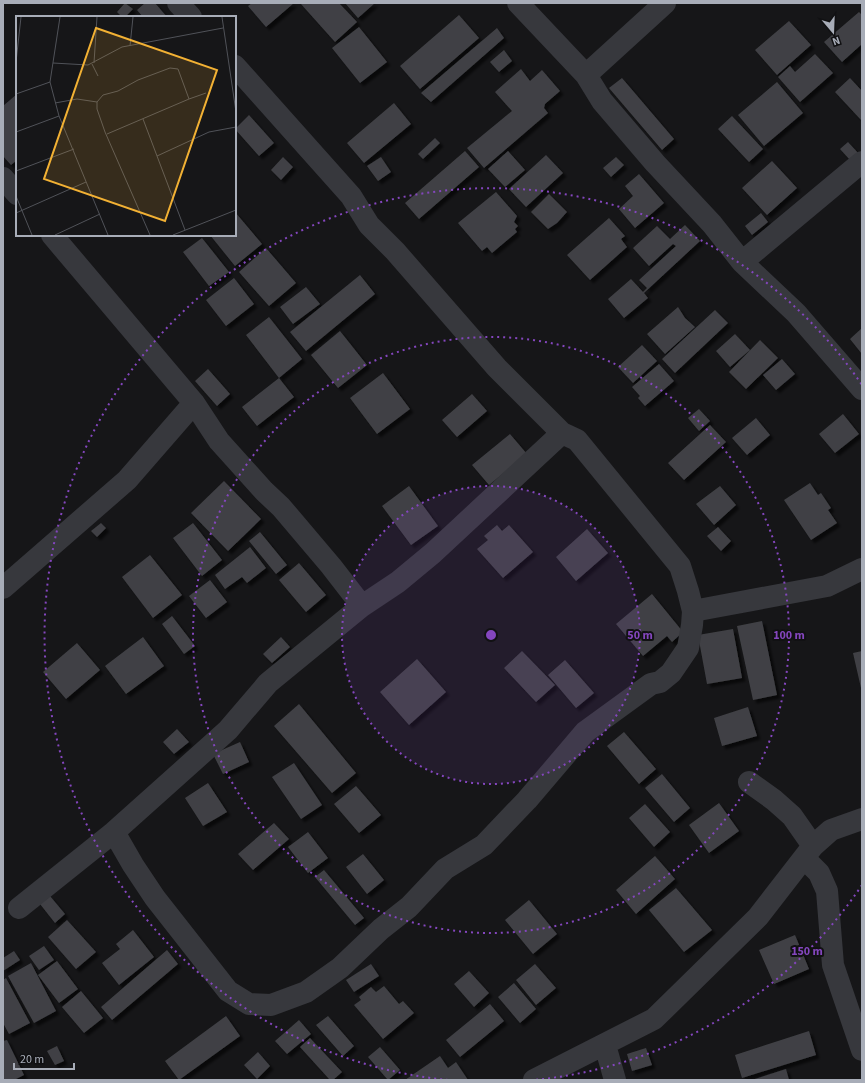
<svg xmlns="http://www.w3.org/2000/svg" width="865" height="1083" viewBox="0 0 865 1083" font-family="'Source Sans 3',sans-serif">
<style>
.building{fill:#404145;filter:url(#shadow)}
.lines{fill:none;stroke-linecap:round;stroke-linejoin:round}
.minor{stroke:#37383d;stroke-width:22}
.ring{fill:none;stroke:#8446be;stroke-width:2;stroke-dasharray:2 4}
.inset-road{fill:none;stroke:#505258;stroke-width:1}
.view{fill:#f2b134;fill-opacity:0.15;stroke:#f2b134;stroke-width:2}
.inset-edge{fill:none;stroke:#a8adb8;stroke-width:2}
.centre{fill:#8446be;stroke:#111113;stroke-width:2}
.ring-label{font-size:12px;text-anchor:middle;font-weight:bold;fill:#8446be;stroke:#111113;stroke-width:4;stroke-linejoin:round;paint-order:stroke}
</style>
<defs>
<filter id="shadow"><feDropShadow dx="3.5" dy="3.5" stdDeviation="1" flood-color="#0009"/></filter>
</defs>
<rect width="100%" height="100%" fill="#161618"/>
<path class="building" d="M 125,3 L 133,9 L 125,17 L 122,17 L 117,12 Z
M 145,3 L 155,3 L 167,17 L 143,17 L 137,10 Z
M 252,3 L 294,3 L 266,27 L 248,6 Z
M 302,3 L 339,3 L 357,22 L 335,42 L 301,4 Z
M 345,3 L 375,3 L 358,18 Z
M 859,12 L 862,15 L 862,44 L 842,62 L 824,42 Z
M 459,15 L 479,38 L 420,89 L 400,66 Z
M 789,21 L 811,45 L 777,75 L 755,50 Z
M 359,27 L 387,62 L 360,83 L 332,48 Z
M 497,28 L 504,38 L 431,102 L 421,93 Z
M 504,50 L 512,61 L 499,72 L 490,62 Z
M 815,54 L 833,73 L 800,102 L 778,77 L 790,66 L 795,72 Z
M 521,69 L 530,81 L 542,70 L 560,91 L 545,104 L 544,108 L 548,113 L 484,168 L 467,148 L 512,111 L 495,92 Z
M 622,78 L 674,139 L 662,150 L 609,88 Z
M 850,78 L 862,91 L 862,121 L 835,92 Z
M 777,82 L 803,113 L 764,146 L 738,115 Z
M 17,94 L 17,160 L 11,165 L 3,156 L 3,106 Z
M 394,103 L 411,124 L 364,163 L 347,143 Z
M 249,115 L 274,143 L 259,156 L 235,129 Z
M 732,116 L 763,149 L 749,162 L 718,129 Z
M 435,138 L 440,143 L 423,159 L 418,154 Z
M 848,142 L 859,154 L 851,161 L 840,149 Z
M 465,151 L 479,167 L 419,219 L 405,203 Z
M 508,151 L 525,170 L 505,187 L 488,169 Z
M 546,155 L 563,173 L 526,207 L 509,189 Z
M 283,157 L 293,167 L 281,180 L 271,170 Z
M 381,157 L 391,172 L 378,181 L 367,166 Z
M 616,157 L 624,165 L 611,177 L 603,168 Z
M 772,161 L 797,188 L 767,215 L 742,188 Z
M 639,174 L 664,203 L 635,228 L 619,209 L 633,196 L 625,186 Z
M 496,192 L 517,216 L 514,222 L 518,226 L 515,229 L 517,232 L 492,253 L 487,247 L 482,251 L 458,223 Z
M 549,194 L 567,212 L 557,223 L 548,229 L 531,212 Z
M 235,212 L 262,244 L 235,266 L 210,235 L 235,235 Z
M 761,213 L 768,222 L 752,235 L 745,226 Z
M 609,218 L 625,236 L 621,239 L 627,247 L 590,280 L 567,255 Z
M 685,225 L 700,241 L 644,293 L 648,298 L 624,318 L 608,299 L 631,279 L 643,292 L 647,288 L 639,280 L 676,246 L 673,244 L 649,266 L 633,248 L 657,226 L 670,239 Z
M 202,238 L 229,272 L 209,286 L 183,252 Z
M 266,248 L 296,283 L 269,306 L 239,272 Z
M 360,275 L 375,294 L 306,351 L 290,332 Z
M 234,278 L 254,304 L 226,326 L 206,300 Z
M 306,287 L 320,304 L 293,324 L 280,307 Z
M 678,307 L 685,318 L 695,327 L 665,354 L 647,334 Z
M 715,310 L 728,323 L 675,373 L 662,359 Z
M 269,317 L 302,359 L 279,378 L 246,335 Z
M 862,328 L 862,354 L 850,339 Z
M 340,331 L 367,365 L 338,388 L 311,355 Z
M 735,334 L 750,350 L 730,367 L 716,351 Z
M 760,340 L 778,358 L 746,389 L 729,372 Z
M 642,345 L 657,361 L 633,383 L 618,367 Z
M 782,359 L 795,374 L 776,390 L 763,375 Z
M 659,364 L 674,381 L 645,406 L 638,398 L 640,396 L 632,387 Z
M 208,369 L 230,394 L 217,406 L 195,381 Z
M 383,373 L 410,409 L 377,434 L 350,398 Z
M 279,378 L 294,397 L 257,426 L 242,407 Z
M 472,394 L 487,411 L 457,437 L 442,420 Z
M 699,409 L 710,421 L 699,431 L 688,418 Z
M 843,414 L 859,434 L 835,453 L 819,434 Z
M 756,418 L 770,435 L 747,455 L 732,438 Z
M 710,425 L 726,442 L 684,480 L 668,463 Z
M 510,434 L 527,454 L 489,485 L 472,465 Z
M 224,481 L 261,519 L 228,551 L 191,513 Z
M 810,483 L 818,495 L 821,493 L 831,508 L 828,510 L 837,523 L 811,540 L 784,500 Z
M 409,486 L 438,526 L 411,545 L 382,506 Z
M 720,486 L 736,505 L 714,525 L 696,504 Z
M 101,523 L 106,528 L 97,537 L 91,531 Z
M 193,523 L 222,560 L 202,576 L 173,538 Z
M 497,525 L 502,531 L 509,525 L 533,552 L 503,578 L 477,549 L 488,540 L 484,536 Z
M 718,527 L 731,541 L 721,551 L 707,536 Z
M 587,529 L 608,553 L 576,581 L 556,557 Z
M 260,532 L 287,565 L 276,574 L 249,541 Z
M 250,547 L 266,568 L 247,583 L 242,577 L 225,589 L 215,575 Z
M 150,555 L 182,595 L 153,618 L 122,577 Z
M 299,563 L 326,595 L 306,612 L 279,580 Z
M 210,580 L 227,602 L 206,618 L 189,596 Z
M 652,594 L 683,632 L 672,642 L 667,636 L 643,656 L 616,624 Z
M 172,616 L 195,646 L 184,654 L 162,624 Z
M 762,621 L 777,695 L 753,700 L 737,626 Z
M 733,629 L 742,678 L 707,684 L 698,635 Z
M 143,637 L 164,666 L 126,694 L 105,666 Z
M 281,637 L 290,647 L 272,663 L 263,654 Z
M 77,643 L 100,670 L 66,699 L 43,672 Z
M 522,651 L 555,685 L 536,702 L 504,668 Z
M 862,651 L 862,688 L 861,688 L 853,653 Z
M 417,659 L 446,692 L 409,725 L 380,692 Z
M 565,660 L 594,693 L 576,708 L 548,675 Z
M 299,704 L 356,773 L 332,793 L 274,726 Z
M 748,707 L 757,736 L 722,746 L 714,718 Z
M 177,729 L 189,742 L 174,754 L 163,742 Z
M 624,732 L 656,769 L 639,784 L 607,746 Z
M 240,742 L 249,762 L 223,774 L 213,754 Z
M 294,763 L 322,805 L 301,819 L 272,777 Z
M 662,774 L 690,808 L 674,822 L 645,788 Z
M 208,783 L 227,812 L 203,826 L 185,798 Z
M 356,786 L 381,815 L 359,833 L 334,804 Z
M 719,803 L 739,831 L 709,853 L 689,825 Z
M 645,804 L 670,832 L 654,847 L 629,818 Z
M 274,823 L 289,839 L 253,870 L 238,854 Z
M 308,832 L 328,858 L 308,873 L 288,847 Z
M 363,854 L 384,880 L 367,894 L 346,867 Z
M 655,856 L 675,879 L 636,914 L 616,890 Z
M 324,870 L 364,918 L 355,925 L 315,877 Z
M 676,888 L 712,930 L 684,952 L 649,910 Z
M 50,896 L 65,914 L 55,923 L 40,904 Z
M 529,900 L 557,934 L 533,954 L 505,920 Z
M 67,920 L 96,952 L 76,969 L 48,937 Z
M 133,930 L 154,957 L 119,985 L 102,963 L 120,949 L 116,944 Z
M 795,935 L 809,969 L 774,984 L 759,950 Z
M 44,946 L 54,960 L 39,970 L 29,956 Z
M 167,950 L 178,964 L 112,1020 L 101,1007 Z
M 14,951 L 20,960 L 3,971 L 3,958 Z
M 57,961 L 78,989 L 59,1003 L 38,975 Z
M 31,963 L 56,1011 L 34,1023 L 8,976 Z
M 371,964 L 379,976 L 354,992 L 346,980 Z
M 535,964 L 556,988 L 536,1005 L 516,980 Z
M 469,971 L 489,993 L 474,1007 L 454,984 Z
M 6,978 L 30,1023 L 9,1034 L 3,1023 L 3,980 Z
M 514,983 L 536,1009 L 520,1023 L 498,997 Z
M 384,986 L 399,1004 L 403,1001 L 414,1013 L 383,1039 L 354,1005 L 361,1000 L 359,997 L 371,987 L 376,992 Z
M 81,991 L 103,1018 L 84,1033 L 62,1007 Z
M 490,1004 L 504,1021 L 460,1057 L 446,1040 Z
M 226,1016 L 240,1036 L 179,1080 L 165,1061 Z
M 328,1016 L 354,1046 L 343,1056 L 316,1025 Z
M 299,1020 L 311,1034 L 287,1054 L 275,1041 Z
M 809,1031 L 816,1055 L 742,1078 L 735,1055 Z
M 310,1038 L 342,1072 L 333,1080 L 330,1080 L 300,1047 Z
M 7,1040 L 24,1075 L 14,1080 L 3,1080 L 3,1041 Z
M 57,1046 L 64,1061 L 55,1065 L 47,1051 Z
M 380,1047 L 400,1070 L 388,1080 L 368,1057 Z
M 646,1048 L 652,1065 L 632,1071 L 627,1054 Z
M 258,1052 L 270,1066 L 257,1079 L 244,1065 Z
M 440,1056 L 448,1068 L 456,1062 L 468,1080 L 405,1080 Z
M 786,1069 L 789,1080 L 752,1080 Z"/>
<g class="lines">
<path class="minor" d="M 178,3 L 191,17
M 518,3 L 586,75 L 602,101 L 655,163 L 712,224 L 742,262 L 796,313 L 862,389
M 235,66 L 351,196 L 369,225 L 395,251 L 497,368 L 562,433 L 577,440 L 680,566 L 688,591 L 693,611 L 692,625 L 688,648 L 671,673 L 660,682 L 651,684 L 585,732 L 527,800 L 484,845 L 445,869 L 409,907 L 381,929 L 340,968 L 306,992 L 271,1005 L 249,1004 L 228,991 L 155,898 L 133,865 L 114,832 L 228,730 L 268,683 L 362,606 L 398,582 L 433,553 L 562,433
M 586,75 L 665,3
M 3,178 L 17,194
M 52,235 L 194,403 L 219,441 L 264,491 L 281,507 L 331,566 L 362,606
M 742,262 L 862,162
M 3,588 L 127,480 L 194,403
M 693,611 L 827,586 L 862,569
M 749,782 L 774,800 L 792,816 L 813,846
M 804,858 L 819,873 L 827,891 L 833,965 L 862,1050
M 19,908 L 114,832
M 605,1045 L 615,1080
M 534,1080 L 654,1019 L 758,917 L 813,846 L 831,830 L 862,819"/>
</g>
<circle cx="491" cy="635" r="149" fill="#8446be" fill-opacity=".12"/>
<g class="ring">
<circle cx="491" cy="635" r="149"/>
<circle cx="491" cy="635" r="298"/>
<path d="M862 885A447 447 0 0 1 534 1080M448 1080A447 447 0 1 1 862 385"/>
</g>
<g transform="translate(16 16)">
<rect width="220" height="220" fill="#161618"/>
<path class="inset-road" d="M 44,1 L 34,66 L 43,100 L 92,219M 206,1 L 220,96M 114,30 L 117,1M 0,46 L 5,1M 37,47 L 72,49 L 106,31 L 207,12M 78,47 L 81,1M 76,48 L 82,60M 0,78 L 34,66M 173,83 L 190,77M 39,87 L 61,83 L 81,86M 127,103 L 169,214M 0,116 L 43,100M 91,118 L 173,83 L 162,53 L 154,52 L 122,64 L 102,75 L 87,79 L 81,86 L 81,93 L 89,116 L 134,219M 141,140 L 193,116 L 220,111M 0,155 L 58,133M 0,180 L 16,219M 0,197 L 70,166M 39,219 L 84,198M 157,219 L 220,194"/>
<path class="view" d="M 80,12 L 201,54 L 149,205 L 28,163 Z"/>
<rect width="220" height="220" class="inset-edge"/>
</g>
<circle cx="491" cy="635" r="6" class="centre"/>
<g class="ring-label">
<text x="640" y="639">50 m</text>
<text x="789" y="639">100 m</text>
<text x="807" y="955">150 m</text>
</g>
<rect width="865" height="1083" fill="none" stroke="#a8adb8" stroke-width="8"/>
<g transform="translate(833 32) rotate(161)" stroke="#111113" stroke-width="3" paint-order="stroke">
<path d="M0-3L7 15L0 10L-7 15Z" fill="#a8adb8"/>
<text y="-6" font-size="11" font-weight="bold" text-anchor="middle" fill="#a8adb8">N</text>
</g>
<path d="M14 1063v6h60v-6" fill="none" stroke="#a8adb8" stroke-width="2"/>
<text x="20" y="1063" font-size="12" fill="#a8adb8" stroke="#111113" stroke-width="3" paint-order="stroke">20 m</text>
</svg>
